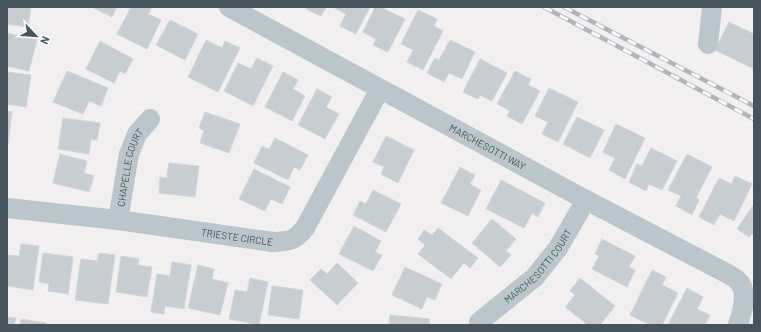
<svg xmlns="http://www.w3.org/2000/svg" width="761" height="332" viewBox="0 0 761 332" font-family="Barlow,sans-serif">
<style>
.building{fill:#c8cdd2;stroke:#d2d6da}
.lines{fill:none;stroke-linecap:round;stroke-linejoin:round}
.minor{stroke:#bac5cc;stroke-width:20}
.rail-casing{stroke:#b1b5b9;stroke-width:4.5}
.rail{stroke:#fff;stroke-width:3;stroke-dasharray:9;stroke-linecap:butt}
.labels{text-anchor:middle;stroke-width:3;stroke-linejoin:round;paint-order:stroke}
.street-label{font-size:10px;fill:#46555d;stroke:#fff}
</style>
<rect width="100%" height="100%" fill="#f1efef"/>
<path class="building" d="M 7,7 L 31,7 L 28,27 L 7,24 Z
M 92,7 L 117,7 L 112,17 Z
M 131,7 L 152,7 L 148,14 L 161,20 L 147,49 L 117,34 Z
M 307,7 L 326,7 L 321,16 L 306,9 Z
M 333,7 L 370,7 L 356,34 L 340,26 L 346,14 Z
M 375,7 L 380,7 L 405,19 L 388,52 L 373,45 L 376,39 L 363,32 Z
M 418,10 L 437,19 L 434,26 L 443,31 L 423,70 L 407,62 L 413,50 L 401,44 Z
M 170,20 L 198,34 L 185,60 L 156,45 Z
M 729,22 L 754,34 L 754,71 L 753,71 L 754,69 L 715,50 Z
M 7,33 L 37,40 L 29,71 L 7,66 Z
M 206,40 L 222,48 L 225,41 L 240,48 L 218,92 L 188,77 Z
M 450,40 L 475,52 L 462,79 L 449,73 L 444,82 L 427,73 L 435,58 L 439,60 Z
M 100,41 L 133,59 L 125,74 L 120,71 L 114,83 L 86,69 Z
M 257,58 L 273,66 L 253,106 L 224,91 L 238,63 L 251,69 Z
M 480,59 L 507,73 L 492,101 L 480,95 L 478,99 L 463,92 Z
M 67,71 L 108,88 L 101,106 L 89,101 L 83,114 L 53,102 Z
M 515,71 L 531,79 L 528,85 L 540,91 L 522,124 L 507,116 L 510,111 L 497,104 Z
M 7,72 L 31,75 L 26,107 L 7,104 Z
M 283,72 L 298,80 L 293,89 L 305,96 L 292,121 L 265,107 Z
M 549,88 L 578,102 L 558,142 L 542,134 L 548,122 L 535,116 Z
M 317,89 L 332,97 L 326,107 L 339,114 L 325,139 L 298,125 Z
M 7,111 L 12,112 L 8,144 L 7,144 Z
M 205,112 L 240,124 L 229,153 L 200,143 L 204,131 L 199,128 Z
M 577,117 L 604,130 L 590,158 L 563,144 Z
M 63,118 L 100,123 L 97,140 L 91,139 L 89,154 L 58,149 Z
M 616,124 L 645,138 L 625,179 L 609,170 L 615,158 L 603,152 Z
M 386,136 L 414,150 L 398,183 L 381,174 L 384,167 L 373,162 Z
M 275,138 L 308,155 L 300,170 L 294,167 L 288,180 L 254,163 L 262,146 L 269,149 Z
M 651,148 L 677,161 L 662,190 L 649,184 L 646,191 L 629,182 L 637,164 L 642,166 Z
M 60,154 L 87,161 L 84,173 L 94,176 L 89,192 L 53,183 Z
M 687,154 L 712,167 L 696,198 L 699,200 L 692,215 L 676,206 L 681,196 L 668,190 Z
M 169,163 L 199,166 L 195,197 L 159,193 L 160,177 L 167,178 Z
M 460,167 L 475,175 L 470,184 L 481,190 L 468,216 L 441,203 Z
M 254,169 L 290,187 L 282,204 L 271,199 L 265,211 L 239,199 Z
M 735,176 L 752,184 L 734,221 L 720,214 L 714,225 L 699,217 L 719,178 L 731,184 Z
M 501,180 L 545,203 L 538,217 L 532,213 L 524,228 L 486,209 Z
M 373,190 L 401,204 L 386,232 L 353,215 L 360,201 L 366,204 Z
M 754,204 L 754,235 L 752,234 L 749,237 L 737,229 Z
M 492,219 L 516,239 L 506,251 L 511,255 L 500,267 L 472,243 Z
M 354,226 L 381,241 L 375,252 L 382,255 L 373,271 L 339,254 Z
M 438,228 L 478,258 L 470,268 L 464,263 L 451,279 L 418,254 L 425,245 L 418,239 L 424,230 L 432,235 Z
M 602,239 L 635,256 L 629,267 L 635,270 L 627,287 L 592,269 L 599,256 L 595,254 Z
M 21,244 L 39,246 L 33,290 L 7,286 L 7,255 L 19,256 Z
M 43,253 L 73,257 L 68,294 L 48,291 L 49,284 L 39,282 Z
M 99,253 L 115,255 L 108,304 L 75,300 L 81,259 L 97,261 Z
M 121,256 L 139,259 L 138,265 L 152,267 L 147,297 L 116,292 Z
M 172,262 L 191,265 L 184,309 L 165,306 L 164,314 L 151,312 L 157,274 L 170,276 Z
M 337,263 L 358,283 L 337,305 L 310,280 L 321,269 L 327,274 Z
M 198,265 L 214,269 L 212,279 L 228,283 L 220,315 L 188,308 Z
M 405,267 L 442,284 L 435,300 L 427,297 L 422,309 L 392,295 Z
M 652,270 L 666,277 L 662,285 L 678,293 L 662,325 L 650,325 L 630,315 Z
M 250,278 L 268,282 L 259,325 L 229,319 L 235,290 L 247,292 Z
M 580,278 L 615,306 L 600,325 L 588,325 L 565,307 L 575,295 L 570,291 Z
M 272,286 L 303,290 L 299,319 L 268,315 Z
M 687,288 L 703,297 L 697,309 L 710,315 L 705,325 L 668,325 Z
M 390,315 L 430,319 L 429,325 L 389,325 Z
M 7,317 L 16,318 L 14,325 L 7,325 Z
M 21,319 L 46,323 L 46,325 L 20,325 Z"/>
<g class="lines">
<g class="minor">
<path id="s1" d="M 229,7 L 586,200 L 730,275 C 732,277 736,278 738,281 C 749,291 742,313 738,325"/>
<path d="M 708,44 L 712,7"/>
<path id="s2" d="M 7,208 L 118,220 L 273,242 C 290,241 294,241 305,228 L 380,89"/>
<path id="s3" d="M 118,220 L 129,154 L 137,134 L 150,119"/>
<path id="s4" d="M 479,322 L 535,277 L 558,248 L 586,200"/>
</g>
<defs>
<path id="rail" d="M 544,7 L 754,119
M 564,7 L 754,106"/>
</defs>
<use href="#rail" class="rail-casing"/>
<use href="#rail" class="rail"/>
</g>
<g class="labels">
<g class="street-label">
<text dy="4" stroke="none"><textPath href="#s1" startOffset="294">MARCHESOTTI WAY</textPath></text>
<text dy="4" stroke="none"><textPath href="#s3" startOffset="54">CHAPELLE COURT</textPath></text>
<text dy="4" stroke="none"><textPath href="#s2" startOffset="232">TRIESTE CIRCLE</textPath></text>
<text dy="4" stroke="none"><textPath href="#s4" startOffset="82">MARCHESOTTI COURT</textPath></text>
</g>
</g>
<rect width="761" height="332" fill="none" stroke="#46555d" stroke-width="16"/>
<g transform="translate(36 36) rotate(115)" stroke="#ffffff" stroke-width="3" paint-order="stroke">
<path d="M0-3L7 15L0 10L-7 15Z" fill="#46555d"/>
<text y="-6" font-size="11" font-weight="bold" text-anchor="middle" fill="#46555d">N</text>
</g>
</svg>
